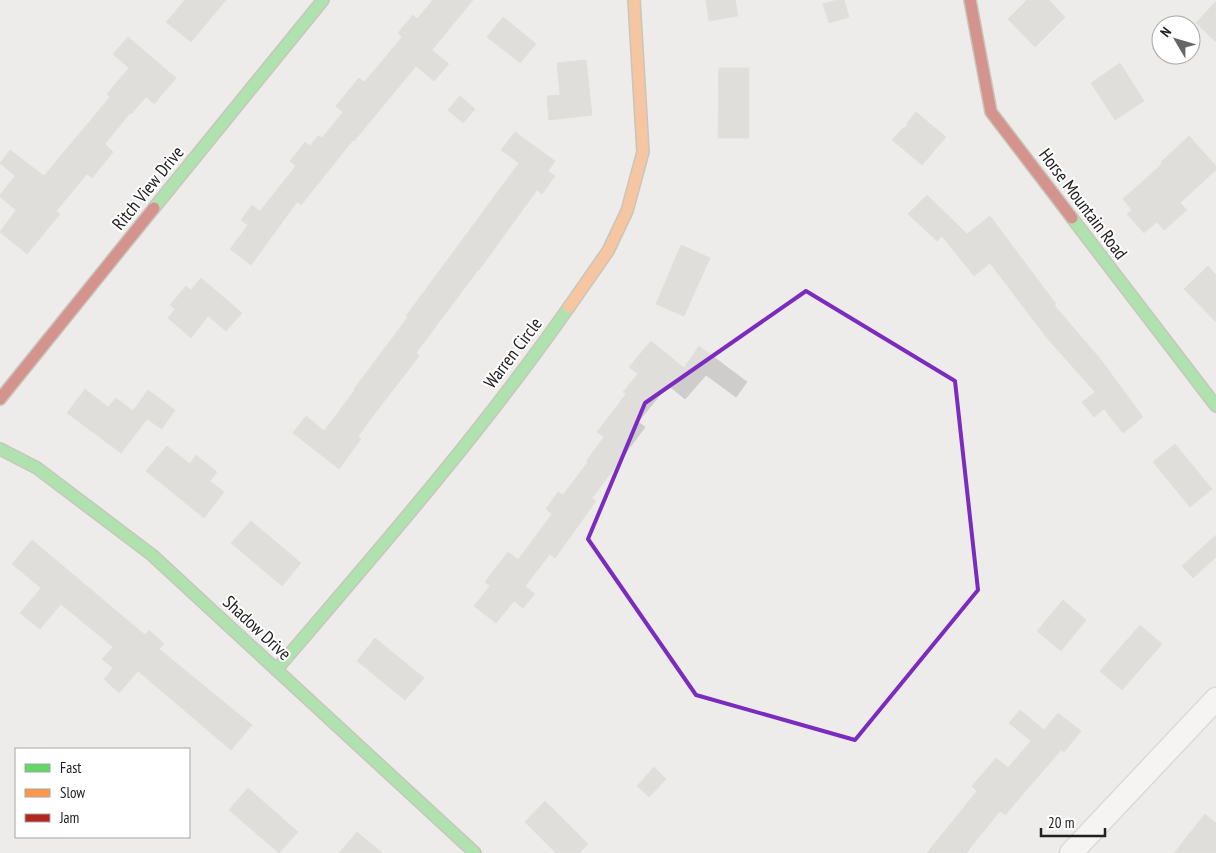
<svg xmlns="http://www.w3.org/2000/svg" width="1216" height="853" viewBox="0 0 1216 853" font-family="'PT Sans Narrow',sans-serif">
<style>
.building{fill:#cfcdcb;stroke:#d1cecb}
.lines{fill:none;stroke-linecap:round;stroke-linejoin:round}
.street-casing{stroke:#c4c3c2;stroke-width:25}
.fast-casing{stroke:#989783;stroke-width:14}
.slow-casing{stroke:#989783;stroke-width:14}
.jam-casing{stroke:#989783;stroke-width:14}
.street{stroke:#fcfcfc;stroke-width:22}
.fast{stroke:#63d668;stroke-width:11}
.slow{stroke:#ff974d;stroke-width:11}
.jam{stroke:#b3261e;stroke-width:11}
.marked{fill:none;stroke:#7b2cbf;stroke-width:4;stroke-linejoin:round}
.labels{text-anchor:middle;stroke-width:4;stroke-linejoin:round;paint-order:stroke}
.street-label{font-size:18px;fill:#202020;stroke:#fff}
</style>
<rect width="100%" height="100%" fill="#eeecea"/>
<path class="building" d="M 185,0 L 226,0 L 191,42 L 166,22 Z
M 433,0 L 473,0 L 432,50 L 449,64 L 434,81 L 416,66 L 354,141 L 353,140 L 301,205 L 297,202 L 251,265 L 230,249 L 248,225 L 241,220 L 252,205 L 260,211 L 296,166 L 290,161 L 305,142 L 310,146 L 318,136 L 322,138 L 343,112 L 336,106 L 359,78 L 364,82 L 374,71 L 402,37 L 398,33 L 413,15 L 417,19 Z
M 706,0 L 735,0 L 738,16 L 709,21 Z
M 837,0 L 844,0 L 849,17 L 829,23 L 823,4 Z
M 1027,0 L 1049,0 L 1065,17 L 1035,47 L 1008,19 Z
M 1216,1 L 1216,42 L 1196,23 Z
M 503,17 L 536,44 L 520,63 L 487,37 Z
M 128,37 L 176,78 L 154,104 L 146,97 L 131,114 L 130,113 L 105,144 L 113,152 L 92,178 L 87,174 L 56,211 L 60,214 L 27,254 L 0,232 L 16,210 L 0,197 L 0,195 L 15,176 L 0,163 L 10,150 L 44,176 L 110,97 L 107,94 L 129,68 L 113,54 Z
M 586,60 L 592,115 L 549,120 L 547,96 L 560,95 L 557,63 Z
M 1120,63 L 1144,101 L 1115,120 L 1091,83 Z
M 719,68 L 749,68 L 749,138 L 718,138 Z
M 460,96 L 475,109 L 463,123 L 448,110 Z
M 916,112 L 946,137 L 922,165 L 892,140 L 903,128 L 907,127 L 907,123 Z
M 515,132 L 555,161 L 548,171 L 555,176 L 542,194 L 537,190 L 479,270 L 478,270 L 416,353 L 419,356 L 366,425 L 358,437 L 361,439 L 339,469 L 293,433 L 306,416 L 324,431 L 355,390 L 354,389 L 408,317 L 406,316 L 519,163 L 501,150 Z
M 1189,136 L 1216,166 L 1216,170 L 1180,203 L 1187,210 L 1164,230 L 1157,222 L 1144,233 L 1127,214 L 1132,210 L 1123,199 L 1162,164 L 1161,162 Z
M 927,195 L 967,234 L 990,216 L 1056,304 L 1054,305 L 1101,360 L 1143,417 L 1123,433 L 1104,409 L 1094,417 L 1082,402 L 1095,392 L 1047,338 L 990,263 L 974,276 L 942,236 L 937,241 L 908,214 Z
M 681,245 L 710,258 L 684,316 L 656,304 Z
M 1208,266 L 1216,275 L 1216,322 L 1184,289 Z
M 201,278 L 242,313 L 226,331 L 208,316 L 191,338 L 168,318 L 175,309 L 170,305 L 186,286 L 191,290 Z
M 651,341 L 684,368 L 699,346 L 747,382 L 736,397 L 706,375 L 685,399 L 668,385 L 638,422 L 645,427 L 592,498 L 596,501 L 555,558 L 550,554 L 525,586 L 535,594 L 523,608 L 514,601 L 496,623 L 474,606 L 490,586 L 485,582 L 508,552 L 518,560 L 552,514 L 546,509 L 558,492 L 563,495 L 588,462 L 587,460 L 604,437 L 597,432 L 626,394 L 623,392 L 638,374 L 629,367 Z
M 85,389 L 108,407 L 116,398 L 133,411 L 148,390 L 175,410 L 162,429 L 147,419 L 121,453 L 67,413 Z
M 1175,444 L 1212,489 L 1190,507 L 1153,462 Z
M 167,446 L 190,464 L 196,455 L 217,472 L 210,481 L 224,492 L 204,518 L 146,471 Z
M 251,521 L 301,563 L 282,586 L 231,543 Z
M 1216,535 L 1216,557 L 1193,578 L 1182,566 Z
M 32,540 L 145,635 L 149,630 L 164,644 L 159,649 L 252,725 L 231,750 L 138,671 L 119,693 L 104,679 L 113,668 L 102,659 L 113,647 L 61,604 L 40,629 L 20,613 L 41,588 L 12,564 Z
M 1063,600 L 1086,620 L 1061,651 L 1037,631 Z
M 1140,625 L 1162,644 L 1122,690 L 1100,671 Z
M 375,638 L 424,678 L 405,700 L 357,661 Z
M 1020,710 L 1044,730 L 1058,713 L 1081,731 L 1064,752 L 1061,750 L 1005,815 L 1000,811 L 966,853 L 927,853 L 977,791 L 972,786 L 996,758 L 1008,768 L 1031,741 L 1009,723 Z
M 654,767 L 666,779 L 649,797 L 637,786 Z
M 248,788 L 298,832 L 279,853 L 229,810 Z
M 545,801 L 588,844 L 579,853 L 556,853 L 525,822 Z
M 1205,814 L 1216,823 L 1216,853 L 1174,853 Z
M 357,832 L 382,853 L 339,853 Z"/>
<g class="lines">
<defs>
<path id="street" d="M 1071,853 L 1216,699"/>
<path id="fast" d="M 154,208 L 323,0
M 1072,218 L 1216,406
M 0,449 L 37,468 L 152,555 L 475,853
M 276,670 C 377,552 480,434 569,307"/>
<path id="slow" d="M 569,307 L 608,251 L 627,211 L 643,152 L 634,0"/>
<path id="jam" d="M 970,0 L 991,112 L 1072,218
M 0,399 L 154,208"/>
</defs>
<use href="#street" class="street-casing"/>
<use href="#fast" class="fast-casing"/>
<use href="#slow" class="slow-casing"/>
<use href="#jam" class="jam-casing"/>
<use href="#street" class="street"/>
<use href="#fast" class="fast"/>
<use href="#slow" class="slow"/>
<use href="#jam" class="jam"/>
</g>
<path d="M0 0H1216V853H0ZM 806,291 L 955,381 L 978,590 L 855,740 L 696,695 L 588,539 L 645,403 Z" fill="#eeecea" fill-opacity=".55" fill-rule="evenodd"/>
<path class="marked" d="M 806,291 L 955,381 L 978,590 L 855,740 L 696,695 L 588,539 L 645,403 Z"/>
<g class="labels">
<g class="street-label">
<text transform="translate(148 188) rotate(-51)" y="6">Ritch View Drive</text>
<text transform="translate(1083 204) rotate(53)" y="6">Horse Mountain Road</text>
<text transform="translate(513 353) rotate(-53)" y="6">Warren Circle</text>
<text transform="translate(257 628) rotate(43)" y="6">Shadow Drive</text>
</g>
</g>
<rect x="15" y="748" width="175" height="90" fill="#ffffff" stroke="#a6a6a6"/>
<rect x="25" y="764" width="25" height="8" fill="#63d668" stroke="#a6a6a6"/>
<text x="60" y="773" font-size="15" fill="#202020">Fast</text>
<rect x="25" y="789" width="25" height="8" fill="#ff974d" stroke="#a6a6a6"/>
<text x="60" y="798" font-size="15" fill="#202020">Slow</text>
<rect x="25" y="814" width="25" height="8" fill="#b3261e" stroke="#a6a6a6"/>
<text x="60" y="823" font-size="15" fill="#202020">Jam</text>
<g transform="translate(1176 40) rotate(308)"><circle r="24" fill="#ffffff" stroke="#a6a6a6"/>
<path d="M0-4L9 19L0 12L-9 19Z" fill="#686767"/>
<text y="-8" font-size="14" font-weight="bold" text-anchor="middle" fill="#202020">N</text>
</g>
<path d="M1041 828v8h64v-8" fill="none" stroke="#202020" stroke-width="2.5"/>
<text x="1048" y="828" font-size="15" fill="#202020" stroke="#ffffff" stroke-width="4" paint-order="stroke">20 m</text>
</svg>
